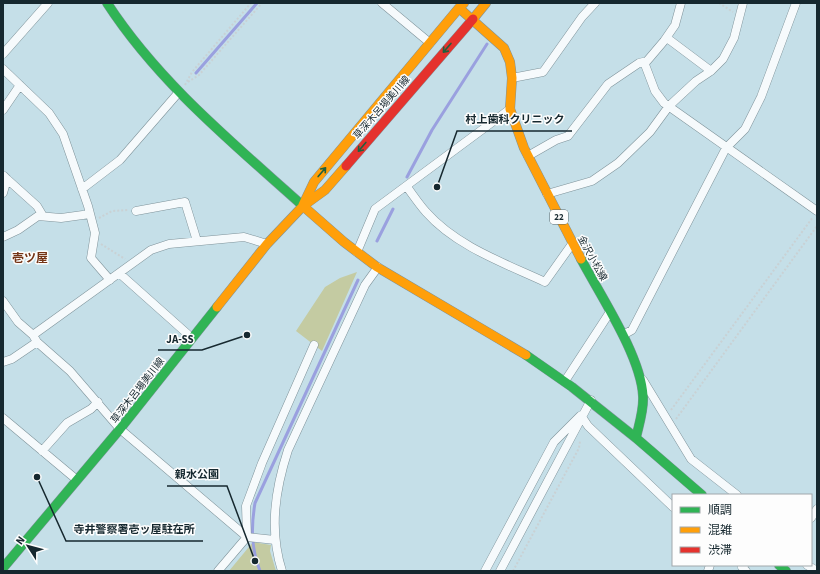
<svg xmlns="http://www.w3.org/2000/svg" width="820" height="574" viewBox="0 0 820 574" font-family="'Source Sans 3','Noto Sans JP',sans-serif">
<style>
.green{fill:#c4cba2}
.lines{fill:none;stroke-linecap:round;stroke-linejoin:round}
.stream{stroke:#9aa0df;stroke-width:3}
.street-casing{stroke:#7f939a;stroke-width:9}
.fast-casing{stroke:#7f939a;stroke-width:10}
.slow-casing{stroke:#7f939a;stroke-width:10}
.jam-casing{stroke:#7f939a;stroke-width:10}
.path{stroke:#c9d1d4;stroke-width:2;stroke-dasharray:2 2;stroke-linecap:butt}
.street{stroke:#f6fafc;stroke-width:8}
.fast{stroke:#30b455;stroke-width:9}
.slow{stroke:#ff9f0a;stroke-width:9}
.jam{stroke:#e5322d;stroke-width:9}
.oneway{stroke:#20603e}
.labels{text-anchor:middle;stroke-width:3;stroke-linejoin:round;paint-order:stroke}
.shield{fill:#fdfdfd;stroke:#5b686d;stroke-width:1}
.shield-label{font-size:9px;font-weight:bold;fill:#16282f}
.street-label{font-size:10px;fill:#16282f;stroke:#fdfdfd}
.quarter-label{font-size:12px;font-weight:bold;fill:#743416;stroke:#fdfdfd}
.leader{fill:none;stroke:#16282f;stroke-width:1.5}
.callout-dot{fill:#16282f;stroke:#fdfdfd;stroke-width:1.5}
.callout-label{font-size:11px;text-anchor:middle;font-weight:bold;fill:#16282f;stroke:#fdfdfd;stroke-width:3;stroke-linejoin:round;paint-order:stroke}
</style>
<rect width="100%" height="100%" fill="#c5dfe8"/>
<path class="green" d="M 357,272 L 322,351 L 296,331 L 325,287 L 340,278 Z
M 253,542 L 271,545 L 270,551 L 276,571 L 229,571 Z"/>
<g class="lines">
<path class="stream" d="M 196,73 L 257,3
M 407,177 L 432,130 L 487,44
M 377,241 L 393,209
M 260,571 C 251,548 251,527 255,503 L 358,280"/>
<defs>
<path id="street" d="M 382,3 L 430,43
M 667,38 L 711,71
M 3,54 L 48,3
M 644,62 L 655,91 L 664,103 L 817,211
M 3,69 L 49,113 L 63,134 L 88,206 L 95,233 L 91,258 L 110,280
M 512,78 L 543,72 L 582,17 L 595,3
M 3,110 L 20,85
M 528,156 L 556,140 L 568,136 L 608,84 L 639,63 L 647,61 L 664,41 L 675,25 L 681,3
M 7,179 L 37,206 L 43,216
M 407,187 C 413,195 419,204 426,212 C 456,246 504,263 545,282 L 572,244
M 82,189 L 120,160 L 179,92
M 3,193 L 7,179 L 4,176
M 547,194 L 592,181 L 618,163 L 650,132 L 669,106 L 696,81 L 711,71 L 723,59 L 734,38 L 743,3
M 136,211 L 185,202 L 197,241
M 3,237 L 18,230 L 38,216 L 61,218 L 90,214
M 357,252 L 375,209 L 510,109
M 119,273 L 192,338
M 3,301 L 18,322 L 33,335 L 37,342 L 70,371 L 120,429 L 247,537 L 218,571
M 33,335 L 151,250 L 169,244 L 244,237 L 267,244
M 623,335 L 632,330 L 726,148 L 745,129 L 761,97 L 796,3
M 3,362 L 12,359 L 37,342
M 643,380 L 691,459 L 737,495
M 565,381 L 610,312
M 582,417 L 588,426 L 673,507
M 3,418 L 77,480
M 42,451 L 67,423 L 91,409 L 98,402
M 811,518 L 817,509
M 275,540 L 247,537 L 246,506 L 262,463 L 314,345
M 744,565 L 742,567 L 746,571
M 807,565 L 817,571
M 282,571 C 269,530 275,490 288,450 L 365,285 L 378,267
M 485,571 L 554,442 L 580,416
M 500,571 L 591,400
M 708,571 L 710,565"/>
<path id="fast" d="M 107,3 C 159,83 233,143 303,206
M 581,259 C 600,295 641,356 643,396 C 644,410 639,424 636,438 L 702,495
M 526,355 L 572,387 L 636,438
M 779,565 L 786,571
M 3,568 L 120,429 L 217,307"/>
<path id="slow" d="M 464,3 L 459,8 L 504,48 L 510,62 L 512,78 L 510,109 L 524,148 L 581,259
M 473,19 L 486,3
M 303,205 L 314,182 L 459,8
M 303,206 L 344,242 L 377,267 L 526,355
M 217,307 L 267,244 L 303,206 L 325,190 L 346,166"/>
<path id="jam" d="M 346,166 L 473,19"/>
</defs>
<use href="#street" class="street-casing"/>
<use href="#fast" class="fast-casing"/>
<use href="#slow" class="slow-casing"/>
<use href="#jam" class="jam-casing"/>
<path class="path" d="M 719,3 L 733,12
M 188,82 L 199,75 L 262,3
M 185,85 L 192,72 L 251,3
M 99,218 L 112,211 L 129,210
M 101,244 L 125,259
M 671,410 L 813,217
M 676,419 L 817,226
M 513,571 L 579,448 L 580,441"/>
<use href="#street" class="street"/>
<use href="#fast" class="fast"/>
<use href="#slow" class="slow"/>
<use href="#jam" class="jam"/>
</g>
<defs><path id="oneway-shaft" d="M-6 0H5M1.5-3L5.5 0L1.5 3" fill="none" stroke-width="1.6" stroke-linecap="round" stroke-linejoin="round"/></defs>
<g class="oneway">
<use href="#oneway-shaft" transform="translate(447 48) rotate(131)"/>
<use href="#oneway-shaft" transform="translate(362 147) rotate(130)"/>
<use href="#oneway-shaft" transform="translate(322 172) rotate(-50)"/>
</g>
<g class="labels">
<rect class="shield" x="550" y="210" width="18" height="14" rx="3"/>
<g class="shield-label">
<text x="559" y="220">22</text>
</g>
<g class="street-label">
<text transform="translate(381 107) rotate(-49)" y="4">草深木呂場美川線</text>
<text transform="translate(593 258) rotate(61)" y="4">金沢小松線</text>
<text transform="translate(137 390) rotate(-52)" y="4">草深木呂場美川線</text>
</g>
<g class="quarter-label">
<text x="30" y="262">壱ツ屋</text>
</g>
</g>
<path class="leader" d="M437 187L457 131H572M247 335L202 350H158M255 561L227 486H167M37 477L66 541H203"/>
<g class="callout-dot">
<circle cx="437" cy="187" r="4"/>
<circle cx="247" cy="335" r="4"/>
<circle cx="255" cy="561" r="4"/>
<circle cx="37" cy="477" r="4"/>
</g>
<g class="callout-label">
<text x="515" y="123">村上歯科クリニック</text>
<text x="180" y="343">JA-SS</text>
<text x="197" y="478">親水公園</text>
<text x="134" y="533">寺井警察署壱ッ屋駐在所</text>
</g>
<rect width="820" height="574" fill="none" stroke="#16282f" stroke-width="8"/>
<rect x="672" y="494" width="140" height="72" fill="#fdfdfd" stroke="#a1a8ab"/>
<rect x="680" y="507" width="20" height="6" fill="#30b455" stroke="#a1a8ab"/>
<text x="708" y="514" font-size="12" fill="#16282f">順調</text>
<rect x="680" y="527" width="20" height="6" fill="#ff9f0a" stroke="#a1a8ab"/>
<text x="708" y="534" font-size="12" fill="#16282f">混雑</text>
<rect x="680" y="547" width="20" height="6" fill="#e5322d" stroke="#a1a8ab"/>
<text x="708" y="554" font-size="12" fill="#16282f">渋滞</text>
<g transform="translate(28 546) rotate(306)" stroke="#fdfdfd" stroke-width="3" paint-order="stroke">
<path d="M0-3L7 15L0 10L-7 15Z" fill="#16282f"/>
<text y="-6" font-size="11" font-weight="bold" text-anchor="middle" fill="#16282f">N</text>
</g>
</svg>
